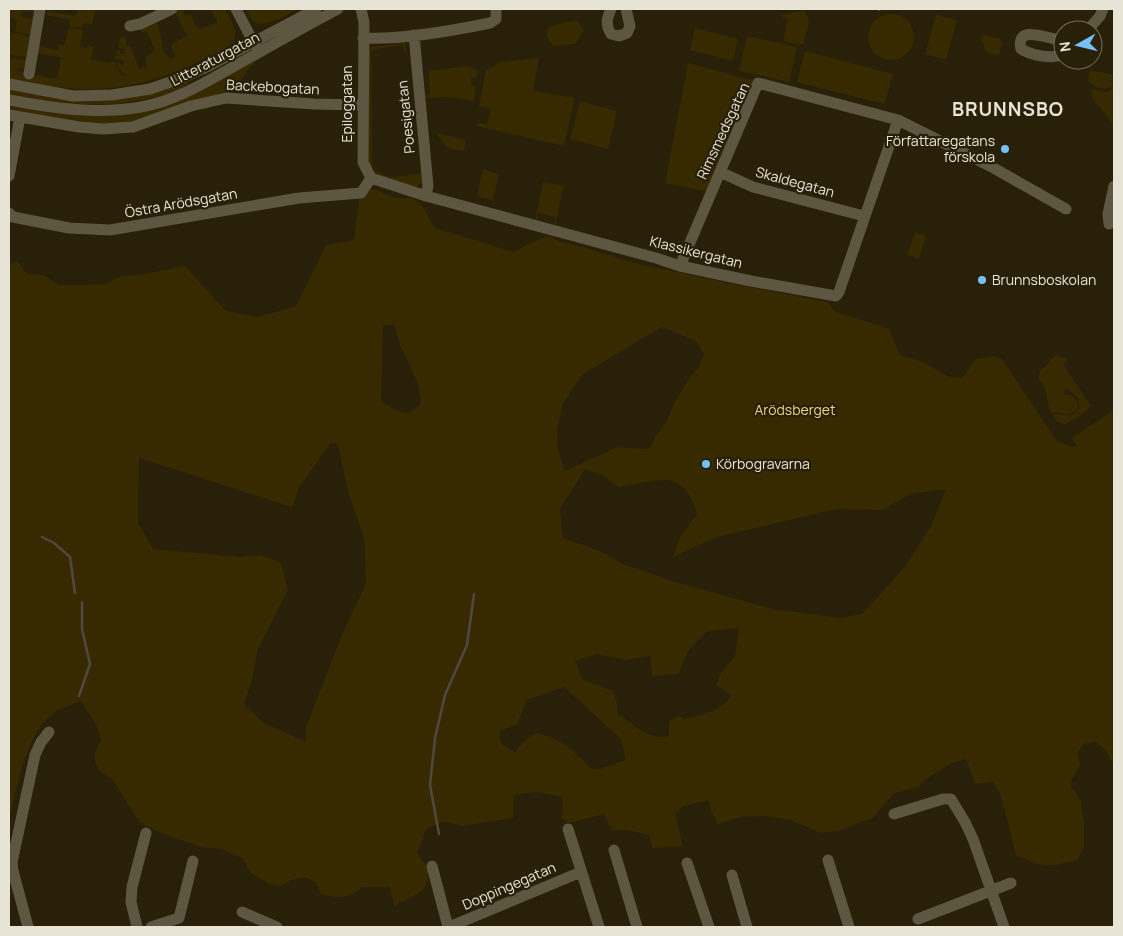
<svg xmlns="http://www.w3.org/2000/svg" width="1123" height="936" viewBox="0 0 1123 936" font-family="Manrope,sans-serif">
<style>
.green{fill:#372a00;fill-rule:evenodd}
.lines{fill:none;stroke-linecap:round;stroke-linejoin:round}
.stream{stroke:#4f4940;stroke-width:2.5}
.minor{stroke:#5d5640;stroke-width:11}
.poi-dot{fill:#75c0f6;stroke:#282008;stroke-width:2}
.labels{text-anchor:middle;stroke-width:4.5;stroke-linejoin:round;paint-order:stroke}
.street-label{font-size:14px;fill:#e8e4d5;stroke:#282008}
.poi-label{font-size:14px;fill:#e8e4d5;stroke:#282008;text-anchor:start}
.park-label{font-size:14px;fill:#efd381;stroke:#282008}
.district-label{font-size:19px;font-weight:bold;letter-spacing:1px;fill:#e8e4d5;stroke:#282008}
</style>
<rect width="100%" height="100%" fill="#282008"/>
<path class="green" d="M 9,9 L 35,9 L 35,13 L 22,11 L 21,16 L 33,19 L 30,35 L 15,32 L 17,20 L 9,18 Z
M 78,9 L 96,9 L 92,24 L 84,23 L 82,28 L 69,26 L 70,20 L 46,15 L 47,11 L 76,16 Z
M 182,9 L 186,16 L 190,14 L 197,27 L 200,29 L 217,23 L 217,20 L 210,9 L 225,9 C 228,16 237,29 235,37 C 232,48 214,54 204,59 C 161,81 114,93 65,88 C 46,86 27,82 9,79 L 9,57 L 26,60 L 24,69 L 18,68 L 17,71 L 24,72 L 24,75 L 33,77 L 34,75 L 57,79 L 61,57 L 38,54 L 39,46 L 58,50 L 60,44 L 64,45 L 69,27 L 83,30 L 80,47 L 87,48 L 88,45 L 94,47 L 91,59 L 107,63 L 114,61 L 118,70 L 125,77 L 126,75 L 118,68 L 116,62 L 123,65 L 124,61 L 115,59 L 117,50 L 120,51 L 120,54 L 124,54 L 125,49 L 118,48 L 120,38 L 126,36 L 126,46 L 131,46 L 139,69 L 147,66 L 145,57 L 155,50 L 146,31 L 142,33 L 140,29 L 157,20 L 164,52 L 170,58 L 175,57 L 171,47 L 173,43 L 187,36 L 175,12 Z
M 246,9 L 298,9 C 289,14 261,31 252,20 C 249,17 248,12 246,9 Z
M 805,10 L 809,21 L 804,43 L 800,45 L 783,41 L 788,20 L 780,16 Z
M868 37a23 23 0 1 1 46 0a23 23 0 1 1-46 0Z
M 936,15 L 957,20 L 946,60 L 925,54 Z
M 577,20 L 584,30 L 575,44 L 553,46 L 547,37 L 548,27 Z
M 695,28 L 738,39 L 733,61 L 690,50 Z
M 13,33 L 30,36 L 26,57 L 9,55 L 9,34 Z
M 982,35 L 999,38 L 1002,43 L 999,55 L 989,53 L 984,48 L 985,44 L 980,43 Z
M 747,36 L 797,47 L 789,82 L 739,71 Z
M 285,43 L 255,62 L 236,85 L 219,95 L 135,121 L 104,126 L 9,111 L 9,106 L 52,113 L 83,116 L 126,113 Z
M 405,43 L 407,52 L 404,52 L 403,45 L 371,50 L 372,164 L 374,169 L 389,178 L 423,173 L 422,183 L 416,187 L 412,186 C 392,179 374,179 367,156 L 369,50 L 372,47 Z
M 805,51 L 893,74 L 885,104 L 797,82 Z
M 539,58 L 533,91 L 575,98 L 564,146 L 476,126 L 477,123 L 487,124 L 491,109 L 479,106 L 486,70 L 501,62 Z
M 688,63 L 751,80 L 754,84 L 709,192 L 665,183 Z
M 466,66 L 477,70 L 477,77 L 471,77 L 471,84 L 476,86 L 474,101 L 450,97 L 423,98 L 423,96 L 430,94 L 428,71 Z
M 1090,70 L 1114,75 L 1114,86 C 1104,91 1095,89 1088,80 Z
M 193,79 L 179,91 L 154,99 L 147,99 L 117,104 L 68,104 L 9,95 L 9,89 L 73,99 Z
M 1114,88 L 1114,126 L 1092,97 L 1091,89 L 1106,92 Z
M 580,101 L 617,111 L 608,149 L 570,139 Z
M 436,133 L 466,140 L 464,151 L 447,148 Z
M 483,169 L 499,175 L 491,207 L 492,200 L 477,196 Z
M 543,182 L 564,186 L 555,225 L 554,225 L 555,217 L 538,213 L 537,220 L 535,220 Z
M 368,189 C 381,189 383,195 394,197 C 400,199 409,197 414,199 C 426,205 428,219 435,228 L 514,252 L 528,244 L 549,236 L 558,241 C 587,247 615,258 643,265 C 705,278 766,291 828,302 L 834,311 L 889,329 L 900,355 L 924,362 L 949,377 L 962,378 L 976,359 L 994,356 L 1002,359 L 1057,441 L 1073,447 L 1076,445 L 1072,438 L 1114,410 L 1114,766 L 1106,751 L 1096,742 L 1084,744 L 1078,752 L 1080,766 L 1072,779 L 1071,786 L 1081,801 L 1084,825 L 1084,848 L 1078,859 C 1050,868 1043,868 1016,855 L 1000,793 L 993,782 L 975,784 L 966,759 L 952,763 L 929,777 L 918,787 L 894,793 L 874,817 L 838,831 L 820,833 L 791,820 L 766,816 L 740,817 L 718,824 L 711,811 L 709,800 L 684,806 L 675,814 L 683,846 L 652,848 L 649,835 L 627,830 L 612,830 L 604,814 L 570,823 L 562,819 L 563,797 L 537,792 L 514,795 L 513,818 L 462,826 L 447,822 L 439,823 L 427,829 L 423,835 L 423,840 L 417,853 C 420,858 427,865 428,870 C 433,891 408,899 394,906 L 390,887 L 362,887 C 348,899 339,899 321,894 L 315,882 L 305,877 L 292,880 L 280,886 L 269,884 L 251,873 L 242,858 L 221,849 L 202,847 L 166,835 L 140,823 L 113,780 L 100,771 L 95,762 L 95,753 L 101,740 L 96,725 L 81,701 C 73,705 62,707 55,712 C 25,734 18,785 9,819 L 9,263 L 18,262 L 27,274 L 43,275 L 59,285 L 84,285 L 106,284 L 121,276 L 139,275 L 185,266 L 226,311 L 258,317 L 296,306 L 326,245 L 354,240 L 359,200 ZM 383,325 L 394,325 L 400,345 L 418,383 L 421,404 L 407,414 L 394,409 L 381,401 ZM 662,327 L 696,341 L 704,354 L 698,368 L 689,379 L 674,403 L 666,423 L 656,436 L 650,447 L 646,449 L 617,447 L 565,471 L 558,450 L 557,430 L 563,403 L 583,374 ZM 331,442 L 338,445 L 348,492 L 364,538 L 366,583 L 341,637 L 311,714 L 306,728 L 306,742 L 264,723 L 244,704 L 252,681 L 258,649 L 288,590 L 281,563 L 261,555 L 240,557 L 153,549 L 138,523 L 139,458 L 292,507 L 299,488 ZM 585,469 L 604,476 L 618,487 C 628,485 660,479 668,480 C 685,483 693,500 697,514 L 680,537 L 673,557 L 717,537 L 836,509 L 882,510 L 910,494 L 946,489 L 932,524 L 905,567 L 862,614 L 839,618 L 798,612 L 776,610 L 676,582 L 623,564 L 600,551 L 563,538 L 560,509 ZM 739,628 L 735,656 L 721,673 L 716,685 L 731,695 C 725,710 700,715 685,719 L 678,715 L 669,722 L 669,736 C 645,741 637,724 618,715 L 617,704 L 613,691 L 583,680 L 575,661 L 597,654 L 626,660 L 650,656 L 652,676 L 679,674 L 683,662 L 690,648 L 707,631 ZM 564,687 L 621,739 L 626,760 L 600,769 L 592,769 C 572,750 564,739 535,733 L 523,742 L 515,752 C 504,747 498,744 500,731 L 517,724 L 527,700 Z
M 915,232 L 926,236 L 919,259 L 907,255 Z
M 1056,355 L 1062,358 L 1066,358 L 1067,361 L 1064,364 L 1065,367 L 1091,406 L 1084,413 L 1064,425 L 1058,422 L 1052,414 L 1072,415 L 1079,409 L 1079,400 L 1071,391 L 1066,389 L 1064,391 L 1065,394 C 1077,395 1084,408 1072,413 C 1066,416 1058,411 1051,413 C 1045,398 1049,392 1038,377 L 1041,369 C 1048,366 1050,358 1056,355 Z"/>
<g class="lines">
<path class="stream" d="M 879,9 L 879,10
M 42,537 L 54,543 L 70,557 L 75,593
M 79,696 L 90,664 L 82,629 L 82,602
M 439,834 L 430,785 L 435,738 L 445,695 L 467,645 L 474,594"/>
<path class="minor" d="M 236,9 L 256,47
M 361,9 L 364,22 L 363,162 L 371,178 L 426,196 L 656,258 L 680,266 L 751,281 L 836,296 L 839,292 L 898,120
M 611,9 C 607,18 605,25 611,34 L 619,36 L 627,33 L 630,26 L 626,9
M 130,26 L 140,24 L 172,9
M 1088,30 L 1100,16 L 1103,9
M 414,35 L 428,186 L 426,196
M 363,38 C 402,40 451,31 490,23 L 496,19 L 496,9
M 1063,40 C 1049,40 1015,23 1021,49 C 1031,55 1052,60 1063,54
M 29,74 L 40,9
M 9,84 L 73,96 L 112,95 L 150,89 L 182,78 L 209,66 L 316,9
M 9,100 C 53,108 96,115 141,107 C 174,101 203,84 231,68 C 267,48 302,28 338,9
M 9,115 L 79,127 L 103,129 L 133,127 L 191,106 L 226,98 L 314,104 L 362,105
M 720,172 L 753,187 L 864,216
M 9,176 L 20,117
M 9,213 L 13,217 L 69,228 L 110,230 L 299,198 L 361,193 L 371,178
M 1109,224 L 1108,214 L 1114,186
M 680,266 L 758,83 L 898,120 L 990,166 L 1066,209
M 894,814 L 943,799 L 951,799 L 965,822 L 973,839 L 1004,927
M 568,829 L 599,927
M 614,850 L 637,927
M 828,860 L 849,927
M 687,863 L 709,927
M 432,866 L 448,927
M 732,875 L 747,927
M 242,912 L 277,927
M 918,919 L 1011,883
M 28,927 L 13,871 L 12,862 L 35,755 L 41,742 L 49,732
M 137,927 L 131,902 L 132,887 L 146,833
M 151,927 L 179,918 L 193,861
M 449,927 L 581,872"/>
</g>
<g class="poi-dot">
<circle cx="1005" cy="149" r="5"/>
<circle cx="982" cy="280" r="5"/>
<circle cx="706" cy="464" r="5"/>
</g>
<g class="labels">
<g class="street-label">
<text transform="translate(215 59) rotate(-28)" y="5">Litteraturgatan</text>
<text transform="translate(273 87) rotate(3)" y="5">Backebogatan</text>
<text transform="translate(347 104) rotate(-90)" y="5">Epiloggatan</text>
<text transform="translate(406 117) rotate(-96)" y="5">Poesigatan</text>
<text transform="translate(723 131) rotate(-65)" y="5">Rimsmedsgatan</text>
<text transform="translate(795 182) rotate(15)" y="5">Skaldegatan</text>
<text transform="translate(181 203) rotate(-10)" y="5">Östra Arödsgatan</text>
<text transform="translate(696 252) rotate(14)" y="5">Klassikergatan</text>
<text transform="translate(509 886) rotate(-23)" y="5">Doppingegatan</text>
</g>
<g class="poi-label">
<text x="995" y="146" text-anchor="end">Författaregatans<tspan x="995" dy="16">förskola</tspan></text>
<text x="992" y="285">Brunnsboskolan</text>
<text x="716" y="469">Körbogravarna</text>
</g>
<g class="park-label">
<text x="795" y="415">Arödsberget</text>
</g>
<g class="district-label">
<text x="1008" y="116">BRUNNSBO</text>
</g>
</g>
<rect width="1123" height="936" fill="none" stroke="#e8e4d5" stroke-width="20"/>
<g transform="translate(1078 45) rotate(262)"><circle r="24" fill="#282008" stroke="#756e5a"/>
<path d="M0-4L9 19L0 12L-9 19Z" fill="#75c0f6"/>
<text y="-8" font-size="14" font-weight="bold" text-anchor="middle" fill="#e8e4d5">N</text>
</g>
</svg>
